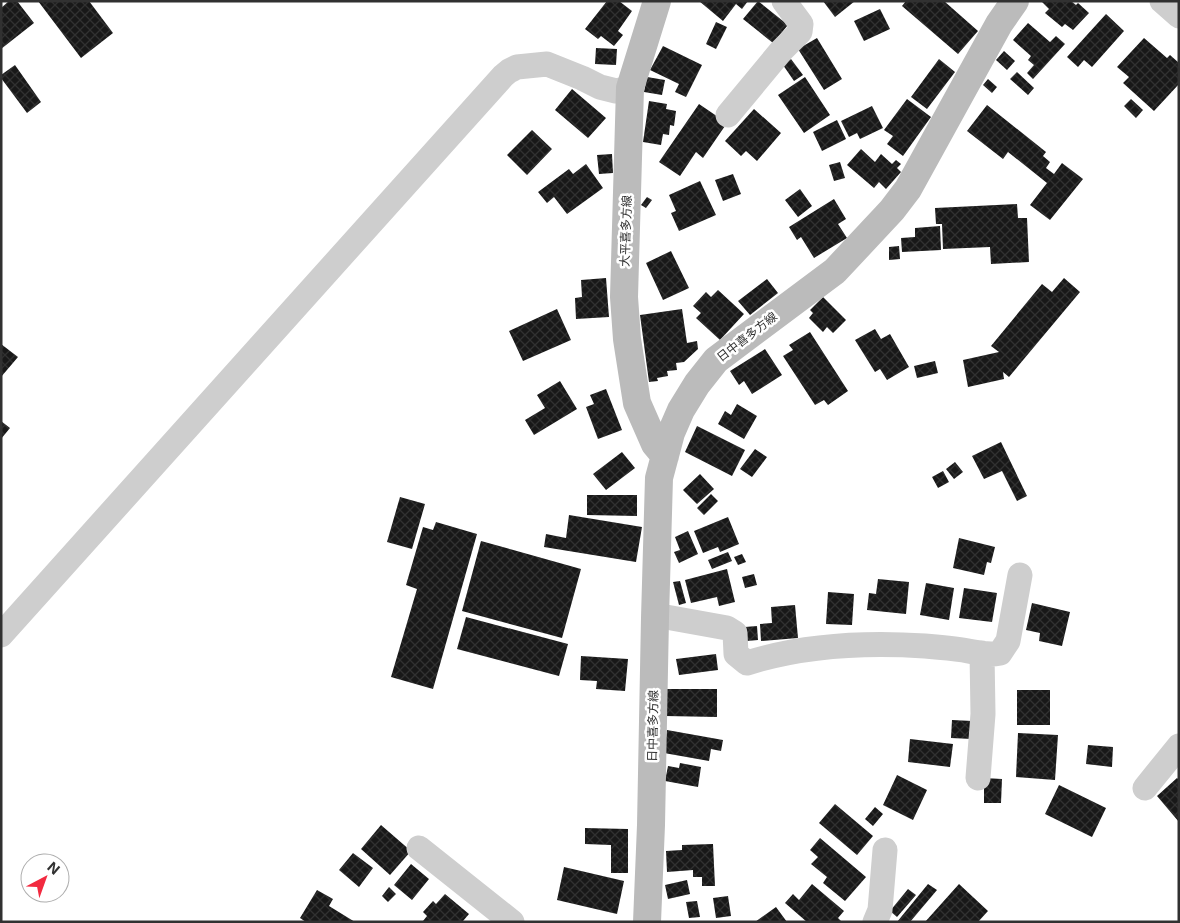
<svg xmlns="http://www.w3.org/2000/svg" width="1180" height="923" viewBox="0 0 1180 923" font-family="Inter,'Noto Sans JP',sans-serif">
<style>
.building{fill:url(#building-cross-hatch)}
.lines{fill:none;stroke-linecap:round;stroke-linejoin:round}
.minor{stroke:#cecece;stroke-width:25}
.secondary{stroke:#bbb;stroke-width:28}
.labels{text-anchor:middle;stroke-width:5;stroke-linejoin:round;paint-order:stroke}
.street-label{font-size:12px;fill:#313131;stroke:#fff}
</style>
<defs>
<pattern id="building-cross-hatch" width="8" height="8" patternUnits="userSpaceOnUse" patternTransform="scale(1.25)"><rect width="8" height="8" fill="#181818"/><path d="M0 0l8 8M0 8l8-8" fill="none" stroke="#313131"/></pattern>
</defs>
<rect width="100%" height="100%" fill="#fff"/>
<path class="building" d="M 9,1 L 17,1 L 34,23 L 1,49 L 1,8 Z
M 38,1 L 89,1 L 113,33 L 81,58 Z
M 607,1 L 619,1 L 632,11 L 618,31 L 623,35 L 614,46 L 601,36 L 598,39 L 585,29 Z
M 699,1 L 748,1 L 742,9 L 736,4 L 723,21 Z
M 758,1 L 788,25 L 773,43 L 743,19 Z
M 823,1 L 855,1 L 835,17 Z
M 906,1 L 944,1 L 978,31 L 958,54 L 902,6 Z
M 1041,1 L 1071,1 L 1076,5 L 1078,3 L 1089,13 L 1073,30 L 1065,24 L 1062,27 L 1045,13 L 1049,9 Z
M 880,9 L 890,29 L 864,41 L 854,21 Z
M 1106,14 L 1124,31 L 1092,67 L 1084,60 L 1078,67 L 1067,57 Z
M 716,22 L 727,27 L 716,49 L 706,44 Z
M 1028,23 L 1050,42 L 1056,36 L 1065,44 L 1033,79 L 1027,73 L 1034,65 L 1028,60 L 1031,56 L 1013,40 Z
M 817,38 L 842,79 L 824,90 L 798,49 Z
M 1144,38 L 1167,58 L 1170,55 L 1179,63 L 1179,84 L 1154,111 L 1123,83 L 1129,77 L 1117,67 Z
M 663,46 L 702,65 L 686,97 L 675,92 L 679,84 L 650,70 Z
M 596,48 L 617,49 L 616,65 L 595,64 Z
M 1004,51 L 1015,61 L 1007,70 L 996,60 Z
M 791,59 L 803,75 L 794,81 L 783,65 Z
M 939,59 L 955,72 L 927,109 L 911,97 Z
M 15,65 L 41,102 L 27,113 L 1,78 L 1,75 Z
M 1017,72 L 1034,88 L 1028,95 L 1010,79 Z
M 647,77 L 665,80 L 662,95 L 644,92 Z
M 805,77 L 830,115 L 804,133 L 778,95 Z
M 988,79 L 997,87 L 992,93 L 983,85 Z
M 572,89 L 606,118 L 588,138 L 555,110 Z
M 907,99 L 931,117 L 903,156 L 887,144 L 893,136 L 884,130 Z
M 1131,99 L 1143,110 L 1136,118 L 1124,106 Z
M 649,101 L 667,104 L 666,109 L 676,111 L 674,126 L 670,125 L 669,135 L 663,134 L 661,145 L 643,142 Z
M 699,104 L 727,123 L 703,158 L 696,152 L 680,176 L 659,162 Z
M 987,105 L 1046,152 L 1043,156 L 1050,162 L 1046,168 L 1054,174 L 1062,163 L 1083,179 L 1050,220 L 1030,205 L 1047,183 L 1008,152 L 1003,159 L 967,131 Z
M 872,106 L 883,128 L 860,139 L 857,133 L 849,137 L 841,121 Z
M 754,109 L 781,133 L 757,161 L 746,151 L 741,156 L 725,141 Z
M 837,120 L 846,139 L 822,151 L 813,132 Z
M 532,130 L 552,149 L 527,175 L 507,155 Z
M 861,149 L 875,162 L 881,154 L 892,164 L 896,160 L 901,164 L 897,168 L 901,172 L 886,189 L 879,182 L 874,188 L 847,165 Z
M 612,154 L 613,173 L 599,174 L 597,155 Z
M 840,162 L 845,178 L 834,181 L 829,165 Z
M 586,164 L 603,188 L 567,214 L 554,197 L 547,203 L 538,192 L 569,169 L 573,174 Z
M 733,174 L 741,194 L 723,201 L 715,180 Z
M 700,181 L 716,215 L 679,231 L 671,213 L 676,211 L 669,195 Z
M 800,189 L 812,206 L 798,217 L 785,200 Z
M 647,197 L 652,200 L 646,208 L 641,205 Z
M 834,199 L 846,219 L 838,224 L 847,238 L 814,258 L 801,237 L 797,240 L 789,227 Z
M 1017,204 L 1018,218 L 1027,218 L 1029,262 L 991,264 L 990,247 L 943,249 L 942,224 L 936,224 L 935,208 Z
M 940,226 L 941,250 L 902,252 L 901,238 L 915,237 L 915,228 Z
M 899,246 L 900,259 L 889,260 L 889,247 Z
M 671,251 L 689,288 L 663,300 L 646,263 Z
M 606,278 L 609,317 L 576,319 L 575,298 L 582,297 L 581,280 Z
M 1064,278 L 1080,292 L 1009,377 L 1003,372 L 1004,379 L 968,387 L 963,360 L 999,352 L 991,346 L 1042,284 L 1052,292 Z
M 767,279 L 778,293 L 750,315 L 738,301 Z
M 718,290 L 744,314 L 720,340 L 696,318 L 701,313 L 693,306 L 706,292 L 711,297 Z
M 823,297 L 846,320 L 833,333 L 827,327 L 823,332 L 809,318 L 813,313 L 810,310 Z
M 557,309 L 571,340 L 523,361 L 509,331 Z
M 682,309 L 687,343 L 697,341 L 698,349 L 684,362 L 676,363 L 677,370 L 667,371 L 668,376 L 657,378 L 658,381 L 649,382 L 640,315 Z
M 875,329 L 881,339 L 890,334 L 909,367 L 887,380 L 880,369 L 875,372 L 855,340 Z
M 810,332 L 848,391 L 828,405 L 824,400 L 815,405 L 783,356 L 793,350 L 789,345 Z
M 1,344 L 18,357 L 1,377 Z
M 765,349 L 782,375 L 752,394 L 744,381 L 739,385 L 730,371 Z
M 935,361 L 938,373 L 917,378 L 914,366 Z
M 560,381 L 577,409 L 534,435 L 525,420 L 545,408 L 537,395 Z
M 606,389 L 622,430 L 598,439 L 586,407 L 594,404 L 590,395 Z
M 737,404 L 757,416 L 744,439 L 718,424 L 725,411 L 731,415 Z
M 1,421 L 10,428 L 1,439 Z
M 697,426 L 745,450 L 732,476 L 685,452 Z
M 1001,442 L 1027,496 L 1017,501 L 1002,471 L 984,479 L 972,456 Z
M 755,449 L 767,457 L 752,477 L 740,469 Z
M 622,452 L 635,468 L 606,490 L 593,474 Z
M 955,462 L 963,472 L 954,479 L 946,469 Z
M 943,471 L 949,482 L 938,488 L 932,477 Z
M 700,474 L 714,489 L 697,504 L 683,490 Z
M 711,494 L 718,501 L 704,515 L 697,508 Z
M 587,495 L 637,495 L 637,516 L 587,515 Z
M 400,497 L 425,504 L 412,549 L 387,542 Z
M 569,515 L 642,527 L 636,562 L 544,547 L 546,534 L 566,538 Z
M 728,517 L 739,544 L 720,552 L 718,547 L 703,553 L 694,531 Z
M 436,522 L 477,534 L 433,689 L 391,677 L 417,589 L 406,585 L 423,527 L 433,530 Z
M 688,531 L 698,554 L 679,563 L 674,552 L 680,550 L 675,537 Z
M 959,538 L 995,547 L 991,563 L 987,562 L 984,575 L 953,568 Z
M 481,541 L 581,569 L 562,638 L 462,611 Z
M 728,552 L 732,561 L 712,569 L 708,560 Z
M 742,554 L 746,562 L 738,565 L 734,557 Z
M 727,569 L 735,602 L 719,606 L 717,597 L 691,603 L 685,580 Z
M 754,574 L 757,585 L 745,588 L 742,577 Z
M 878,579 L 909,582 L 906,614 L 867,610 L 869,593 L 876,594 Z
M 680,581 L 686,603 L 679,605 L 673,582 Z
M 926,583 L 954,588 L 949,620 L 920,615 Z
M 964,588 L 997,593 L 992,622 L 959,618 Z
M 828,592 L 854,594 L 852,625 L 826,624 Z
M 1032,603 L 1070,612 L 1062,646 L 1039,641 L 1040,633 L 1026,630 Z
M 795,605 L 798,638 L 761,641 L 760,624 L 772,623 L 771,607 Z
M 466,617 L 568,644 L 559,676 L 457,649 Z
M 757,626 L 758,640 L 747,641 L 745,627 Z
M 716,654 L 718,670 L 679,675 L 676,659 Z
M 581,656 L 628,659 L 625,691 L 596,689 L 597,681 L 580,680 Z
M 665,689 L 717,689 L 717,717 L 665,716 Z
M 1017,690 L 1050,690 L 1050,725 L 1017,725 Z
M 952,720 L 972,721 L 972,739 L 951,738 Z
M 667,730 L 723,740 L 721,751 L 711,749 L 709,761 L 664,753 Z
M 1018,733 L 1058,735 L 1055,780 L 1016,777 Z
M 910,739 L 953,744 L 950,767 L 908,762 Z
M 1088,745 L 1113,747 L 1112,767 L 1086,764 Z
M 680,763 L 701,767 L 698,787 L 665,781 L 668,766 L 679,768 Z
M 897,775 L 927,790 L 913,820 L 883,805 Z
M 984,778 L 1002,779 L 1001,803 L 984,803 Z
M 1177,778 L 1179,780 L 1179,822 L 1157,796 Z
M 1059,785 L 1106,808 L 1092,837 L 1045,814 Z
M 835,804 L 873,836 L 857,855 L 819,823 Z
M 875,807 L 883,814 L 873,826 L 865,819 Z
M 381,825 L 411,851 L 390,875 L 361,849 Z
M 585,828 L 628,829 L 628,873 L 611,873 L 611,845 L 585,844 Z
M 820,838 L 866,877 L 845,901 L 823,883 L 827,877 L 811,864 L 818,857 L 810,850 Z
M 713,844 L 715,886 L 702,886 L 702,877 L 693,877 L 693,870 L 667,872 L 666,851 L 682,850 L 682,845 Z
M 353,853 L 373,868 L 359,887 L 339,870 Z
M 411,864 L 429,879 L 412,900 L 394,885 Z
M 564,867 L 624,881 L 617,914 L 557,900 Z
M 687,880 L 690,894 L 668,899 L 665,885 Z
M 812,884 L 844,911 L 838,918 L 842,922 L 807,922 L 785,903 L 793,894 L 799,900 Z
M 928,884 L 937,890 L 910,922 L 897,922 Z
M 959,884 L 988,911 L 978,922 L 925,922 Z
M 389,887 L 396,894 L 388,902 L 382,896 Z
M 908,889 L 916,895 L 897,917 L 890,911 Z
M 317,890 L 333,899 L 329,906 L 355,922 L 306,922 L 300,918 Z
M 445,894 L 469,914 L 463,921 L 464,922 L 425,922 L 423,921 L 427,916 L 423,912 L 433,901 L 436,904 Z
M 728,896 L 731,916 L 716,918 L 713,898 Z
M 697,901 L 700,917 L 689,918 L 686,902 Z
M 776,907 L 787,922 L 755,922 Z"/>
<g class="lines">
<path class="minor" d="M 1162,1 L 1179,16
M 728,115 L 781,51 L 800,32 L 801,24 L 784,1
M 655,618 L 666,617 L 727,628 L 735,633 L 736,654 L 747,663 C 804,645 865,642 925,646 C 937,647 950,648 963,650 C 976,652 987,656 1000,653 L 1008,641 L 1020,575
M 1,635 L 503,76 L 509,71 L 517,67 L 547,64 L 582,78 L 600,87 L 616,91 L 630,88
M 978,778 L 983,714 L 982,653
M 1145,788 L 1179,746
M 419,848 L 512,922
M 875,922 L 880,910 L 885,850"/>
<path class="secondary" d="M 657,1 L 630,88 L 624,297 L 627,339 L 637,403 L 655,444 L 665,456
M 647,922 L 651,825 L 655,618 L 659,478 L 671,433 L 681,410 L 697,384 L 716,360 L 835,271 L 892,210 L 908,189 L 999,24 L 1015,1"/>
</g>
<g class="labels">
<g class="street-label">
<text transform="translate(626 231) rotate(-88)" y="4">大平喜多方線</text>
<text transform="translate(747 337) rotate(-38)" y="4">日中喜多方線</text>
<text transform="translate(653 726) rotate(-89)" y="4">日中喜多方線</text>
</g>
</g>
<rect width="1180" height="923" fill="none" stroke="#313131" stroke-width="5"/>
<g transform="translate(45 878) rotate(41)"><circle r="24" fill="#ffffff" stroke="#adadad"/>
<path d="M0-4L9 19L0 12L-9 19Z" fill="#f22a40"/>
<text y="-8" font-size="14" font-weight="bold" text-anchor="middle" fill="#313131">N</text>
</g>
</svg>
